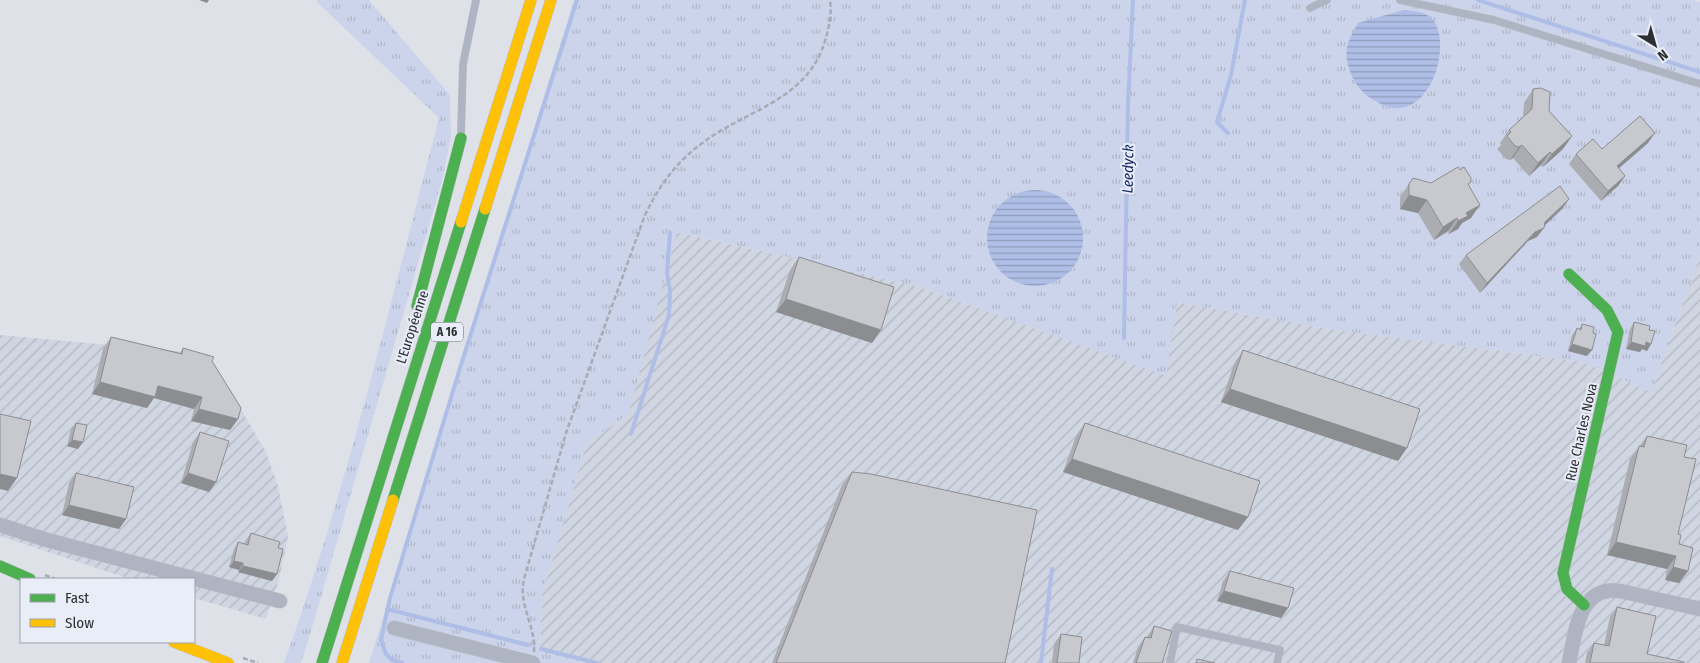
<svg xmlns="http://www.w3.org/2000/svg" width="1700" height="663" viewBox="0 0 1700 663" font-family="'Fira Sans Condensed',sans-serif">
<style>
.industrial{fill:url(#industrial-furrows)}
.grass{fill:url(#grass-tufts)}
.water{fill:url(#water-rules)}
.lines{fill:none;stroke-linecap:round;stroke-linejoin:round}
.stream{stroke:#aebee6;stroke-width:4}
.lane-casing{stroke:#bbbec3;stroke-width:8}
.street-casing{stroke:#bbbec3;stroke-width:15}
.fast-casing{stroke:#bbbec3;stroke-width:12}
.slow-casing{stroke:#bbbec3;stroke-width:12}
.path{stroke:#a8abb4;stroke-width:2.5;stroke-dasharray:5 2.5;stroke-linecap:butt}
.lane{stroke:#aeb4c2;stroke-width:7}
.street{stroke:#aeb4c2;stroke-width:14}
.fast{stroke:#4caf50;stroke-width:11}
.slow{stroke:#ffc107;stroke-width:11}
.wall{fill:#abadb2}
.shaded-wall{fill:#8b8d91}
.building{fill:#c7c9cf;stroke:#8b8d91}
.labels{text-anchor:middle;stroke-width:4;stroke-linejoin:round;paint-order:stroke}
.shield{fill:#e8edf8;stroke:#65686e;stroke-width:1}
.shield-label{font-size:12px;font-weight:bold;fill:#2d2f33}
.street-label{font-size:14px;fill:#2d2f33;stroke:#e8edf8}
.water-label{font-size:15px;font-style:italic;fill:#162967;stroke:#e8edf8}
</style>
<defs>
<pattern id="industrial-furrows" width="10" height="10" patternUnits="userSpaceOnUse" patternTransform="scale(1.25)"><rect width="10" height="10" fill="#d0d5e2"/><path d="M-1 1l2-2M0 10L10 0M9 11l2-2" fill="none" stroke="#b3b7c2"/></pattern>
<pattern id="grass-tufts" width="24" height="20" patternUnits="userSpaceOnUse" patternTransform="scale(1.25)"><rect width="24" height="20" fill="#cbd4ea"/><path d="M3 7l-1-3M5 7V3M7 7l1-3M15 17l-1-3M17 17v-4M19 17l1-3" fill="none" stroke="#afb6c9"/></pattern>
<pattern id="water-rules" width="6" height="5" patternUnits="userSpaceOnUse" patternTransform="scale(1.25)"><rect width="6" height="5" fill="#aebee6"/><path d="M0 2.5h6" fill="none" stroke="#8e9bbb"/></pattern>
</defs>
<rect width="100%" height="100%" fill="#dee1e8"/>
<path class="industrial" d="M 676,232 L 917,286 L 1165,375 L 1177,302 L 1329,329 L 1584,362 L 1651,392 L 1700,255 L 1700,663 L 583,663 L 540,652 L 542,595 L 587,442 L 628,415 Z
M 0,335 L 208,354 L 266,452 L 278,486 L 288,536 L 279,580 L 266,619 L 194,598 L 194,579 L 130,579 L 0,536 Z"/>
<path class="grass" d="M 318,0 L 369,0 L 450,95 L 451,136 L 442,181 L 311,631 L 301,663 L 284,663 C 348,485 391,300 439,118 L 317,2 Z
M 574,0 L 1693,0 L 1700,2 L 1700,255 L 1651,392 L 1584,362 L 1329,329 L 1177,302 L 1166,376 L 917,286 L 677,232 L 628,415 L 587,442 L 542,595 L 540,652 L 583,663 L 369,663 Z"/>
<path class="water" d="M 1404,10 C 1411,11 1421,11 1427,15 C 1458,32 1431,132 1379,103 C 1369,98 1359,90 1354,80 C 1342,56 1345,45 1358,23 Z
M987 238a48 48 0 1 1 96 0a48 48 0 1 1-96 0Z"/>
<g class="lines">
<path class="stream" d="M 1478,0 L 1700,72
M 1228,133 L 1217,122 L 1231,75 L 1245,0
M 1124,338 L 1128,105 L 1133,0
M 631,434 L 669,315 L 670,291 L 667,273 L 670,233
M 387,609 L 528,645
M 541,649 L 597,663
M 402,663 L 392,660 L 386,654 L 381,640 L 390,598 L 460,368 L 577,0
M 1041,663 L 1052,569"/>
<defs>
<path id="lane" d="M 1400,0 L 1494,20 L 1700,84
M 1310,8 L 1327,0
M 461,133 L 463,64 L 476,0
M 1170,663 L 1177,627 L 1280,650 L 1277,663"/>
<path id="street" d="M 0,525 L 47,540 L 280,601
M 394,628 L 533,663
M 1569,663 C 1575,634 1578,585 1620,591 L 1700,609"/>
<path id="fast" d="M 1569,274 L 1607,310 L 1618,332 L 1563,573 L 1567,589 L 1584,605
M 417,306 L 461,138
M 393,500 L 485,209
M 0,566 L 30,579
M 322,663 L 461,222"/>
<path id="slow" d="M 485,209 L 551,0
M 461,222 L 531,0
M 174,642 L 228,663
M 342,663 L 393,500"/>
</defs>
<use href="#lane" class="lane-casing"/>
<use href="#street" class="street-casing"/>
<use href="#fast" class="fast-casing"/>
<use href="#slow" class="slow-casing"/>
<path class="path" d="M 45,575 L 55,579
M 534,652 C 536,626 518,605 524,579 L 566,433 L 645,215 C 660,184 677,161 705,141 C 749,109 807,100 825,41 C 829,27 832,15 830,0
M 243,658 L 258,663"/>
<use href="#lane" class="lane"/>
<use href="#street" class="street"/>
<use href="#fast" class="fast"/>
<use href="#slow" class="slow"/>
</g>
<path class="wall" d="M 1533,89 L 1549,111 L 1572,136 L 1563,149 L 1543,167 L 1541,165 L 1529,176 L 1513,158 L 1510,160 L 1506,159 L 1497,149 L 1501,145 L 1500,143 L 1509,130 L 1523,118 L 1524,103 Z
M 1648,143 L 1619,168 L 1625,176 L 1618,186 L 1601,201 L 1569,164 L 1576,154 L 1602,149 Z
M 1413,178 L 1431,183 L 1469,185 L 1471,218 L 1462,223 L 1458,229 L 1449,234 L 1448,231 L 1434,240 L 1418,213 L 1400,209 L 1400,197 Z
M 1569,199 L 1562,209 L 1544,226 L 1537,237 L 1528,241 L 1480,293 L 1459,264 L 1466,255 Z
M 799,257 L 881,330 L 872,343 L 776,312 L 790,270 Z
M 1634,322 L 1649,330 L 1651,344 L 1647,351 L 1642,349 L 1640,352 L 1626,349 L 1630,329 Z
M 1582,324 L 1587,356 L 1568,351 L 1572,335 L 1577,328 L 1579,329 Z
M 111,337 L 180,353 L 183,348 L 212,361 L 238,419 L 230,430 L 191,421 L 194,409 L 154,398 L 147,408 L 92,394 L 103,349 Z
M 1243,350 L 1398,461 L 1221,402 L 1234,364 Z
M 76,423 L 78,449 L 67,446 L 71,429 Z
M 1085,423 L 1238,530 L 1063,472 L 1076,436 Z
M 200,432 L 216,482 L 209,492 L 181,483 L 193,442 Z
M 1647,436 L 1684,457 L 1678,534 L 1679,544 L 1688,571 L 1679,583 L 1665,580 L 1667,569 L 1607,555 L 1630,459 Z
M 852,472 L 1005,663 L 772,663 L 842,485 Z
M 76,473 L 126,519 L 119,529 L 62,515 L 69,483 Z
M 251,533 L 278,548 L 277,574 L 272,581 L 238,572 L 239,570 L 229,567 L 234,549 L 238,542 L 245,544 L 246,540 Z
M 1230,571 L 1288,608 L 1281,618 L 1217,601 L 1223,581 Z
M 1617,607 L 1647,654 L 1684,663 L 1585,663 L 1587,653 L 1594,643 L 1604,645 L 1610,617 Z
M 1154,626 L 1162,663 L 1133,663 L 1138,647 L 1145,637 L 1147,637 Z
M 1061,634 L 1079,663 L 1052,663 L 1054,644 Z"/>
<path class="shaded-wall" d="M 199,0 L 209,0 L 207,3 Z
M 1655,133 L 1648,143 L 1610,176 L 1617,166 Z
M 1572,136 L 1563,149 L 1543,167 L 1552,154 Z
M 1522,145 L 1513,158 L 1510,160 L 1519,147 Z
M 1550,152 L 1541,165 L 1529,176 L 1538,163 Z
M 1625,176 L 1618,186 L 1601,201 L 1608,191 Z
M 1409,195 L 1427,200 L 1418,213 L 1400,209 Z
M 1569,199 L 1562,209 L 1542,228 L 1544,228 L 1537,237 L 1528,241 L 1480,293 L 1487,283 L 1535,232 Z
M 1480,205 L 1471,218 L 1462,223 L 1458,229 L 1449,234 L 1458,221 L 1466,213 Z
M 1457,218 L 1448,231 L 1434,240 L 1443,227 Z
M 786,299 L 881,330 L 872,343 L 776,312 Z
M 1631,342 L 1646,342 L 1651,344 L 1647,351 L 1642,349 L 1640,352 L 1626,349 Z
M 1572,344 L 1592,350 L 1587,356 L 1568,351 Z
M 100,382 L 158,386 L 202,397 L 194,409 L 154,398 L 147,408 L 92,394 Z
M 1230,389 L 1407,448 L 1398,461 L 1221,402 Z
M 199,409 L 238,419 L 230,430 L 191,421 Z
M 72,440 L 83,442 L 78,449 L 67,446 Z
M 1072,459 L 1248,517 L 1238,530 L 1063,472 Z
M 188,473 L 216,482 L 209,492 L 181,483 Z
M 0,474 L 17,478 L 8,491 L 0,489 Z
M 69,505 L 126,519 L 119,529 L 62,515 Z
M 1616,542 L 1676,556 L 1667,569 L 1607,555 Z
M 234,561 L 243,563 L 239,570 L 229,567 Z
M 243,566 L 277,574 L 272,581 L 238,572 Z
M 1673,567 L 1688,571 L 1679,583 L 1665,580 Z
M 1224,591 L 1288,608 L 1281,618 L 1217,601 Z"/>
<path class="building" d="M 1541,88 L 1550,92 L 1549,111 L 1572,136 L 1552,154 L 1550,152 L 1538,163 L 1522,145 L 1519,147 L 1515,146 L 1507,136 L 1511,132 L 1509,130 L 1532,109 L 1533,89 Z
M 1640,116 L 1655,133 L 1617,166 L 1625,176 L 1608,191 L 1576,154 L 1593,139 L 1602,149 Z
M 1458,167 L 1460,170 L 1464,167 L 1471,178 L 1471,182 L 1468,184 L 1480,205 L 1466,213 L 1468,216 L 1458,221 L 1457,218 L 1443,227 L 1427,200 L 1409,195 L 1409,184 L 1413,178 L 1431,183 Z
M 1560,186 L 1569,199 L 1545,222 L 1544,228 L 1535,232 L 1487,283 L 1466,255 Z
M 799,257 L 894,287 L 881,330 L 786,299 Z
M 1634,322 L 1650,326 L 1649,330 L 1655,331 L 1651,344 L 1646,342 L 1645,346 L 1631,342 Z
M 1582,324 L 1594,327 L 1593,333 L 1596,334 L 1592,350 L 1572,344 L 1577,328 L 1581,330 Z
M 111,337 L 182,354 L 183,348 L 214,357 L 212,361 L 241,408 L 238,419 L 199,409 L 202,397 L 158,386 L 155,397 L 100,382 Z
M 1243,350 L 1420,409 L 1407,448 L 1230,389 Z
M 0,414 L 31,421 L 17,478 L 0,474 Z
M 76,423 L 87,425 L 83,442 L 72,440 Z
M 1085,423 L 1260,481 L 1248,517 L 1072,459 Z
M 200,432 L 229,441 L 216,482 L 188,473 Z
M 1647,436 L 1687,445 L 1684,457 L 1696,459 L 1678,534 L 1681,535 L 1679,544 L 1693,548 L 1688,571 L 1673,567 L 1676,556 L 1616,542 L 1639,446 L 1644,447 Z
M 852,472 L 871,474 L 1037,510 L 1005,663 L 776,663 Z
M 76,473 L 134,487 L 126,519 L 69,505 Z
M 251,533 L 280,542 L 278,548 L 283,549 L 277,574 L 243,566 L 243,563 L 234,561 L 238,542 L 248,545 Z
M 1230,571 L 1294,588 L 1288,608 L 1224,591 Z
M 1617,607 L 1656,616 L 1647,654 L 1684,662 L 1684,663 L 1590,663 L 1594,643 L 1609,646 Z
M 1154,626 L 1172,631 L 1162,663 L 1136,663 L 1145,637 L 1151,638 Z
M 1061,634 L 1082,637 L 1079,663 L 1057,663 Z
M 1197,659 L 1215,663 L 1196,663 Z"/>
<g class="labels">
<rect class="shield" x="431" y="322.5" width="32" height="19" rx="4"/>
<g class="shield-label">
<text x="447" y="336">A 16</text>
</g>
<g class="street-label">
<text transform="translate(412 327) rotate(-72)" y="5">L'Européenne</text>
<text transform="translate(1581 432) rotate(-77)" y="5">Rue Charles Nova</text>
</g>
<g class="water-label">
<text transform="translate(1128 169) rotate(-89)" y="5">Leedyck</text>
</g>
</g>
<rect x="20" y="578" width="175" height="65" fill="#e8edf8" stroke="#9da1a9"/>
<rect x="30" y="594" width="25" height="8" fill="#4caf50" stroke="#9da1a9"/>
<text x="65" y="603" font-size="15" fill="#2d2f33">Fast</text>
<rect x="30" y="619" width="25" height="8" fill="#ffc107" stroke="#9da1a9"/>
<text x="65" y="628" font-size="15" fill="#2d2f33">Slow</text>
<g transform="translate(1655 45) rotate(143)" stroke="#e8edf8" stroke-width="4" paint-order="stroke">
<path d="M0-4L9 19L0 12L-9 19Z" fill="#2d2f33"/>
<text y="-8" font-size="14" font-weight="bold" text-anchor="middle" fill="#2d2f33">N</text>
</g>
</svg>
